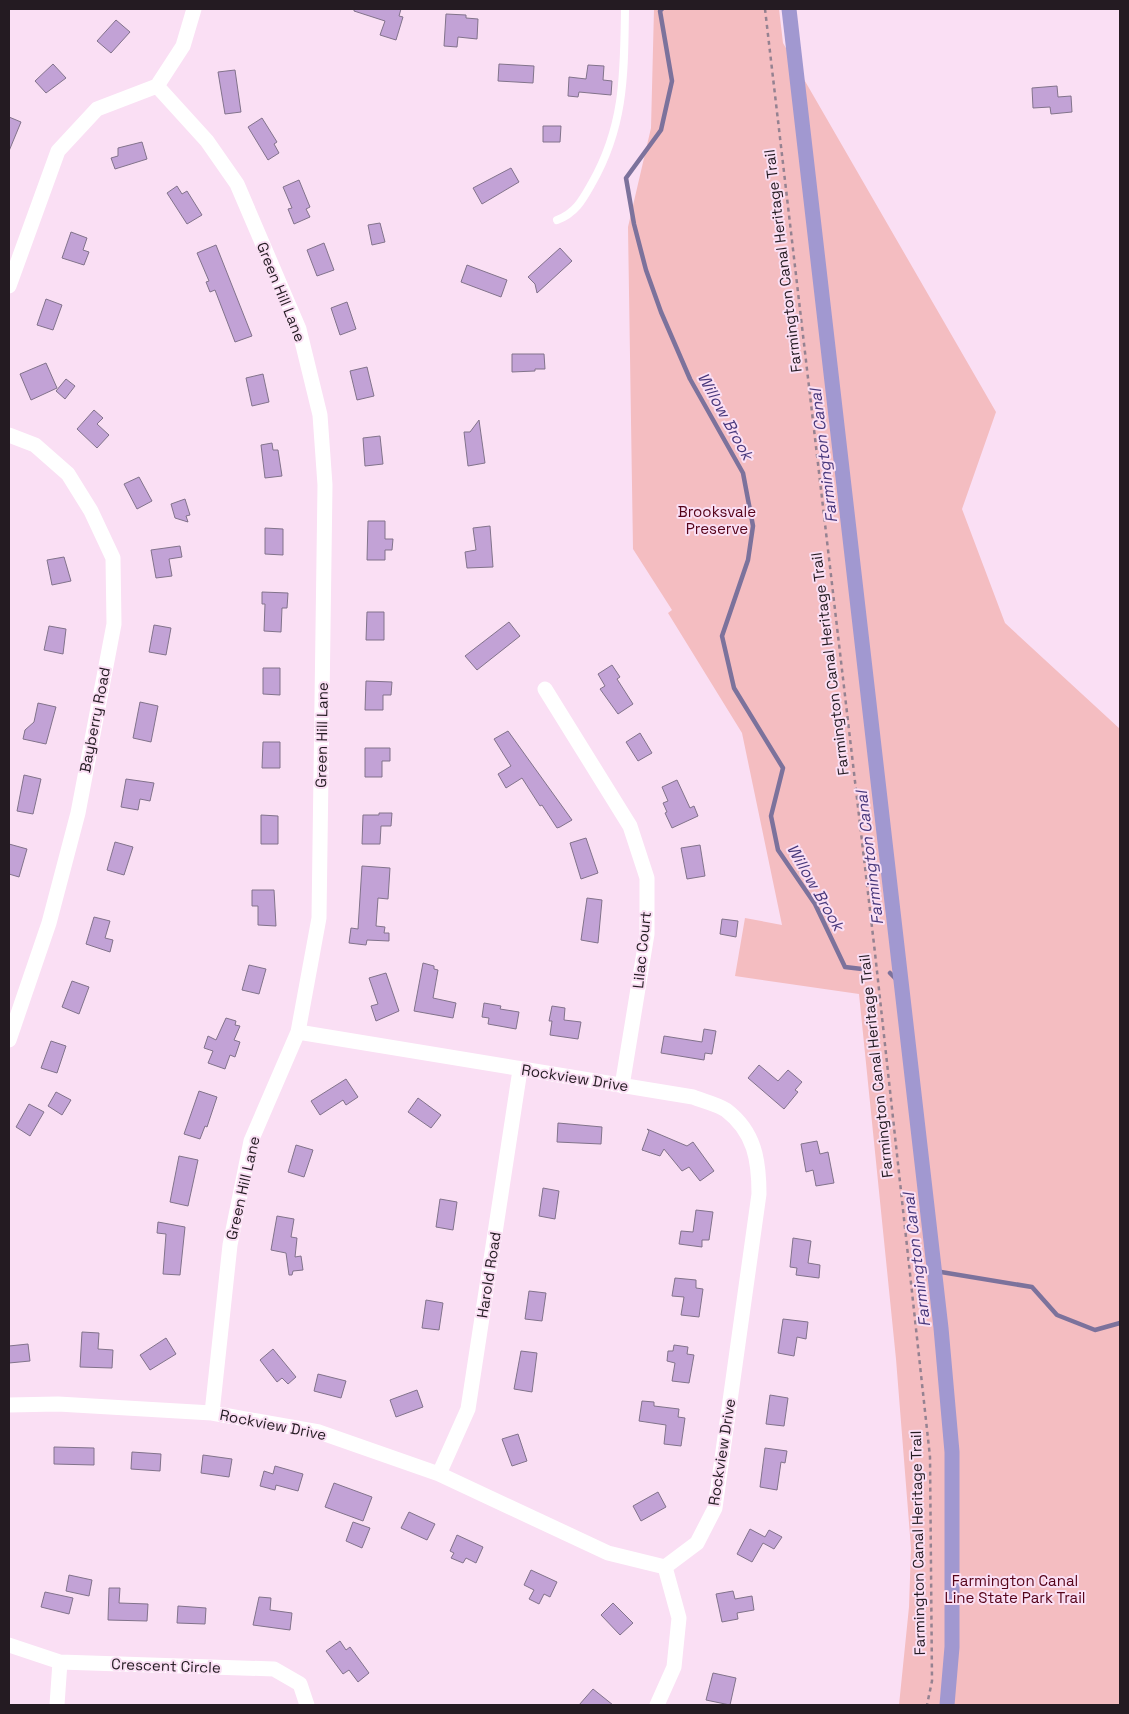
<svg xmlns="http://www.w3.org/2000/svg" width="1129" height="1714" viewBox="0 0 1129 1714" font-family="'Space Grotesk',sans-serif">
<style>
.green{fill:#f4bdc1}
.lines{fill:none;stroke-linecap:round;stroke-linejoin:round}
.stream{stroke:#7c729c;stroke-width:4.5}
.canal{stroke:#a198d0;stroke-width:15}
.building{fill:#c2a2d6;stroke:#82738b}
.path{stroke:#958291;stroke-width:2.5;stroke-dasharray:4 4;stroke-linecap:butt}
.service{stroke:#fff;stroke-width:8}
.minor{stroke:#fff;stroke-width:15}
.labels{text-anchor:middle;stroke-width:4;stroke-linejoin:round;paint-order:stroke}
.street-label{font-size:15px;fill:#241b22;stroke:#fadff4}
.park-label{font-size:15px;fill:#550319;stroke:#fadff4}
.water-label{font-size:16px;font-style:italic;fill:#47377b;stroke:#fadff4}
</style>
<rect width="100%" height="100%" fill="#fadff4"/>
<path class="green" d="M 654,9 L 779,9 L 783,43 L 996,412 L 962,509 L 1005,623 L 1120,729 L 1120,1705 L 899,1705 L 909,1607 L 911,1548 L 896,1359 L 859,994 L 735,976 L 745,918 L 782,925 L 742,733 L 668,613 L 672,610 L 633,549 L 628,227 L 651,128 Z"/>
<g class="lines">
<path class="stream" d="M 662,9 L 660,11 L 672,81 L 661,130 L 626,178 L 634,224 L 646,270 L 661,312 L 690,379 L 743,473 L 753,526 L 748,560 L 722,636 L 734,688 L 783,768 L 771,816 L 778,850 L 815,904 L 845,967 L 862,969
M 890,973 L 902,985
M 935,1271 L 1032,1287 L 1057,1315 L 1095,1330 L 1120,1323"/>
<path class="canal" d="M 789,9 L 941,1328 L 952,1452 L 952,1647 L 947,1705"/>
</g>
<path class="building" d="M 354,9 L 401,9 L 399,16 L 403,17 L 396,40 L 380,35 L 385,21 L 354,11 Z
M 446,14 L 466,15 L 466,18 L 478,19 L 477,39 L 458,37 L 457,47 L 444,46 Z
M 116,20 L 130,32 L 111,53 L 97,41 Z
M 53,64 L 66,78 L 46,93 L 35,81 Z
M 499,64 L 534,66 L 533,83 L 498,81 Z
M 588,65 L 604,66 L 603,80 L 612,81 L 611,95 L 579,92 L 578,97 L 568,96 L 569,77 L 586,79 Z
M 235,70 L 241,112 L 225,114 L 218,72 Z
M 1057,86 L 1058,97 L 1071,96 L 1072,112 L 1051,114 L 1050,107 L 1033,108 L 1032,88 Z
M 9,117 L 21,122 L 9,151 Z
M 262,118 L 277,142 L 274,144 L 279,153 L 268,160 L 248,127 Z
M 543,126 L 561,126 L 560,142 L 543,142 Z
M 142,142 L 147,159 L 115,169 L 111,158 L 118,156 L 118,148 Z
M 511,168 L 519,182 L 482,204 L 473,188 Z
M 299,180 L 310,207 L 306,209 L 310,217 L 294,224 L 288,209 L 292,208 L 283,187 Z
M 177,186 L 182,194 L 187,191 L 202,215 L 187,224 L 167,193 Z
M 380,223 L 385,242 L 372,245 L 368,225 Z
M 71,232 L 87,238 L 83,250 L 89,252 L 84,265 L 62,258 Z
M 324,243 L 334,270 L 317,276 L 307,250 Z
M 216,245 L 252,336 L 235,342 L 215,290 L 210,292 L 206,282 L 209,281 L 197,253 Z
M 560,248 L 572,261 L 537,293 L 535,284 L 528,277 Z
M 467,265 L 507,280 L 501,297 L 461,282 Z
M 46,299 L 62,305 L 53,330 L 37,325 Z
M 347,302 L 356,329 L 340,335 L 331,308 Z
M 512,354 L 544,354 L 545,369 L 535,369 L 535,371 L 512,372 Z
M 46,363 L 57,388 L 31,400 L 20,374 Z
M 367,367 L 374,396 L 357,400 L 350,371 Z
M 263,374 L 269,402 L 252,406 L 246,378 Z
M 66,379 L 75,386 L 65,399 L 56,391 Z
M 94,410 L 103,418 L 97,424 L 109,435 L 97,448 L 77,429 Z
M 479,420 L 485,463 L 468,466 L 464,432 L 470,432 Z
M 380,436 L 383,464 L 365,466 L 363,438 Z
M 272,443 L 273,450 L 278,450 L 282,476 L 265,478 L 261,445 Z
M 139,477 L 152,501 L 137,509 L 124,484 Z
M 185,499 L 190,515 L 186,516 L 188,522 L 175,518 L 171,504 Z
M 368,521 L 385,521 L 385,539 L 393,539 L 392,550 L 385,550 L 385,560 L 367,560 Z
M 490,526 L 493,567 L 467,568 L 465,552 L 476,550 L 473,528 Z
M 265,528 L 283,529 L 283,555 L 265,554 Z
M 180,546 L 182,557 L 169,559 L 172,576 L 156,578 L 151,550 Z
M 64,557 L 71,581 L 52,585 L 47,560 Z
M 262,592 L 288,593 L 287,608 L 282,608 L 281,632 L 264,631 L 265,604 L 262,604 Z
M 367,612 L 384,612 L 384,640 L 366,640 Z
M 509,622 L 520,636 L 477,670 L 465,656 Z
M 154,625 L 171,628 L 166,655 L 149,652 Z
M 49,626 L 66,629 L 63,654 L 44,650 Z
M 612,665 L 620,677 L 617,679 L 633,704 L 618,714 L 600,689 L 605,686 L 598,674 Z
M 263,668 L 280,668 L 280,695 L 263,694 Z
M 366,681 L 392,682 L 391,695 L 383,695 L 383,710 L 365,710 Z
M 140,702 L 158,706 L 151,742 L 133,738 Z
M 38,703 L 56,707 L 46,744 L 23,739 L 25,730 L 34,722 Z
M 508,731 L 572,820 L 560,827 L 557,828 L 542,805 L 540,806 L 522,778 L 506,788 L 498,774 L 511,766 L 494,739 Z
M 640,733 L 652,753 L 638,761 L 626,742 Z
M 263,742 L 280,742 L 280,768 L 262,768 Z
M 365,748 L 390,748 L 390,761 L 382,761 L 382,777 L 365,777 Z
M 24,775 L 41,779 L 33,814 L 17,811 Z
M 126,779 L 154,783 L 150,801 L 140,799 L 138,810 L 121,807 Z
M 677,780 L 690,808 L 694,806 L 698,816 L 672,828 L 665,813 L 667,812 L 663,803 L 668,801 L 662,787 Z
M 379,813 L 392,813 L 391,826 L 381,826 L 380,844 L 362,844 L 363,815 L 379,815 Z
M 261,815 L 278,816 L 278,844 L 261,844 Z
M 586,838 L 598,873 L 581,879 L 570,843 Z
M 115,842 L 133,847 L 124,875 L 107,870 Z
M 9,844 L 27,849 L 19,877 L 9,874 Z
M 700,845 L 705,876 L 687,879 L 681,848 Z
M 362,866 L 390,868 L 388,899 L 378,898 L 376,926 L 385,927 L 384,933 L 389,933 L 389,941 L 367,940 L 366,945 L 349,943 L 351,928 L 358,929 Z
M 252,890 L 274,890 L 276,926 L 258,925 L 258,906 L 252,906 Z
M 587,898 L 602,900 L 598,943 L 581,940 Z
M 94,917 L 110,921 L 105,938 L 113,940 L 110,952 L 86,944 Z
M 722,919 L 738,921 L 736,937 L 720,934 Z
M 423,963 L 434,966 L 434,969 L 438,970 L 433,998 L 456,1003 L 453,1018 L 414,1011 Z
M 249,965 L 266,969 L 259,994 L 242,990 Z
M 386,973 L 399,1011 L 376,1021 L 371,1006 L 378,1004 L 369,978 Z
M 72,981 L 89,987 L 79,1014 L 62,1007 Z
M 484,1003 L 501,1006 L 500,1009 L 519,1012 L 516,1029 L 488,1024 L 489,1018 L 482,1017 Z
M 552,1006 L 565,1008 L 564,1020 L 581,1022 L 578,1039 L 550,1035 L 552,1021 L 549,1021 Z
M 226,1018 L 236,1021 L 235,1025 L 240,1026 L 234,1040 L 240,1042 L 235,1057 L 230,1055 L 225,1069 L 208,1063 L 213,1051 L 204,1048 L 208,1036 L 216,1040 Z
M 704,1029 L 716,1031 L 712,1054 L 705,1053 L 704,1060 L 661,1053 L 664,1036 L 702,1042 Z
M 51,1041 L 66,1046 L 57,1073 L 41,1068 Z
M 759,1065 L 778,1081 L 788,1070 L 802,1082 L 795,1090 L 798,1092 L 784,1109 L 748,1078 Z
M 346,1079 L 358,1097 L 346,1105 L 343,1100 L 320,1115 L 311,1101 Z
M 199,1091 L 217,1097 L 207,1127 L 205,1126 L 200,1139 L 184,1134 Z
M 56,1092 L 71,1100 L 62,1115 L 48,1106 Z
M 418,1098 L 441,1115 L 431,1128 L 408,1112 Z
M 29,1104 L 44,1112 L 30,1136 L 16,1127 Z
M 558,1123 L 602,1127 L 601,1144 L 557,1142 Z
M 647,1129 L 687,1146 L 693,1142 L 714,1171 L 700,1181 L 689,1167 L 682,1171 L 664,1149 L 660,1156 L 642,1150 L 649,1131 Z
M 817,1141 L 820,1154 L 828,1152 L 834,1183 L 816,1186 L 813,1170 L 806,1172 L 801,1144 Z
M 296,1145 L 313,1150 L 304,1177 L 288,1172 Z
M 179,1156 L 198,1160 L 188,1206 L 170,1202 Z
M 543,1188 L 559,1191 L 555,1219 L 539,1216 Z
M 440,1199 L 457,1202 L 453,1230 L 436,1227 Z
M 696,1210 L 713,1212 L 709,1240 L 702,1240 L 702,1247 L 679,1244 L 681,1231 L 693,1232 Z
M 277,1216 L 294,1219 L 291,1237 L 297,1238 L 295,1257 L 301,1256 L 303,1270 L 293,1271 L 292,1275 L 289,1275 L 286,1253 L 271,1250 Z
M 158,1222 L 185,1227 L 180,1275 L 163,1274 L 166,1234 L 157,1233 Z
M 793,1238 L 811,1241 L 808,1263 L 820,1265 L 819,1278 L 796,1275 L 797,1268 L 790,1267 Z
M 675,1278 L 696,1280 L 696,1288 L 703,1289 L 699,1317 L 681,1315 L 684,1297 L 672,1296 Z
M 529,1291 L 546,1293 L 542,1321 L 525,1319 Z
M 426,1300 L 443,1303 L 439,1330 L 422,1328 Z
M 783,1319 L 808,1322 L 806,1339 L 797,1337 L 794,1356 L 778,1353 Z
M 82,1332 L 99,1333 L 98,1349 L 113,1350 L 112,1368 L 80,1367 Z
M 166,1338 L 176,1354 L 150,1370 L 140,1355 Z
M 28,1344 L 30,1361 L 9,1363 L 9,1346 Z
M 674,1345 L 688,1347 L 687,1354 L 694,1355 L 689,1383 L 672,1381 L 675,1363 L 667,1361 L 668,1351 L 673,1351 Z
M 273,1349 L 296,1377 L 288,1384 L 282,1378 L 277,1382 L 260,1360 Z
M 521,1351 L 537,1353 L 532,1392 L 514,1389 Z
M 318,1374 L 346,1381 L 341,1398 L 314,1391 Z
M 417,1390 L 423,1407 L 396,1417 L 390,1400 Z
M 770,1395 L 788,1398 L 784,1426 L 766,1424 Z
M 642,1401 L 654,1402 L 654,1406 L 679,1409 L 678,1417 L 685,1418 L 681,1446 L 664,1444 L 666,1425 L 639,1421 Z
M 518,1434 L 527,1461 L 512,1466 L 502,1439 Z
M 54,1447 L 94,1448 L 94,1465 L 54,1464 Z
M 765,1448 L 787,1451 L 785,1463 L 781,1462 L 777,1490 L 760,1487 Z
M 132,1452 L 161,1454 L 160,1471 L 131,1469 Z
M 203,1455 L 232,1459 L 229,1477 L 201,1473 Z
M 275,1466 L 303,1474 L 298,1491 L 276,1485 L 275,1490 L 260,1486 L 264,1471 L 273,1474 Z
M 334,1483 L 372,1497 L 363,1521 L 325,1507 Z
M 658,1492 L 666,1507 L 641,1521 L 633,1506 Z
M 409,1512 L 435,1524 L 427,1540 L 401,1528 Z
M 353,1522 L 370,1528 L 362,1548 L 346,1541 Z
M 750,1529 L 765,1537 L 769,1530 L 782,1537 L 774,1549 L 763,1543 L 752,1562 L 737,1554 Z
M 457,1535 L 483,1547 L 476,1563 L 466,1558 L 463,1563 L 451,1558 L 454,1553 L 450,1551 Z
M 531,1570 L 557,1582 L 550,1597 L 544,1594 L 539,1604 L 529,1599 L 534,1590 L 524,1585 Z
M 69,1575 L 92,1580 L 89,1596 L 66,1591 Z
M 109,1588 L 120,1588 L 119,1603 L 148,1604 L 147,1621 L 108,1620 Z
M 733,1591 L 735,1599 L 752,1596 L 754,1610 L 737,1613 L 738,1619 L 722,1622 L 716,1594 Z
M 45,1592 L 73,1598 L 69,1614 L 41,1607 Z
M 259,1597 L 271,1598 L 270,1610 L 292,1613 L 290,1630 L 253,1625 Z
M 613,1603 L 633,1623 L 620,1635 L 601,1615 Z
M 178,1606 L 206,1608 L 205,1624 L 177,1623 Z
M 340,1641 L 346,1650 L 350,1647 L 369,1673 L 358,1682 L 349,1670 L 343,1674 L 326,1651 Z
M 713,1673 L 736,1678 L 730,1705 L 706,1700 Z
M 593,1689 L 613,1705 L 579,1705 Z"/>
<g class="lines">
<path class="path" d="M 765,9 L 875,953 L 930,1457 L 932,1681 L 927,1705"/>
<path class="service" d="M 557,220 C 576,213 583,199 592,183 C 625,125 624,73 625,9"/>
<path class="minor" d="M 157,86 L 207,141 L 237,184 L 299,329 L 320,415 L 325,485 L 319,918 L 298,1032 L 251,1141 L 230,1245 L 212,1413
M 9,286 L 58,151 L 97,109 L 157,86 L 183,46 L 194,9
M 9,435 L 35,445 L 68,474 L 91,511 L 113,558 L 114,624 L 78,813 L 49,923 L 9,1040
M 545,689 L 630,826 L 647,878 L 647,934 L 622,1086
M 9,1405 L 58,1404 L 212,1413 L 319,1432 L 439,1474 L 608,1553 L 665,1567 L 697,1543 L 715,1508 L 759,1194 C 759,1161 755,1132 726,1110 C 717,1104 703,1101 693,1097 L 298,1032
M 439,1474 L 468,1409 L 520,1070
M 9,1645 L 60,1662 L 274,1669 L 300,1684 L 307,1705
M 57,1705 L 60,1662
M 657,1705 L 674,1667 L 679,1618 L 665,1567"/>
</g>
<g class="labels">
<g class="street-label">
<text transform="translate(783 261) rotate(-97)" y="5">Farmington Canal Heritage Trail</text>
<text transform="translate(281 292) rotate(68)" y="5">Green Hill Lane</text>
<text transform="translate(830 664) rotate(-97)" y="5">Farmington Canal Heritage Trail</text>
<text transform="translate(95 720) rotate(-79)" y="5">Bayberry Road</text>
<text transform="translate(322 735) rotate(-89)" y="5">Green Hill Lane</text>
<text transform="translate(642 950) rotate(-84)" y="5">Lilac Court</text>
<text transform="translate(876 1066) rotate(-96)" y="5">Farmington Canal Heritage Trail</text>
<text transform="translate(575 1078) rotate(9)" y="5">Rockview Drive</text>
<text transform="translate(243 1188) rotate(-77)" y="5">Green Hill Lane</text>
<text transform="translate(489 1275) rotate(-81)" y="5">Harold Road</text>
<text transform="translate(273 1425) rotate(11)" y="5">Rockview Drive</text>
<text transform="translate(722 1452) rotate(-81)" y="5">Rockview Drive</text>
<text transform="translate(918 1543) rotate(-91)" y="5">Farmington Canal Heritage Trail</text>
<text transform="translate(166 1666) rotate(2)" y="5">Crescent Circle</text>
</g>
<g class="park-label">
<text x="717" y="517">Brooksvale<tspan x="717" dy="17">Preserve</tspan></text>
<text x="1015" y="1586">Farmington Canal<tspan x="1015" dy="17">Line State Park Trail</tspan></text>
</g>
<g class="water-label">
<text transform="translate(726 416) rotate(61)" y="6">Willow Brook</text>
<text transform="translate(823 456) rotate(-97)" y="6">Farmington Canal</text>
<text transform="translate(869 858) rotate(-97)" y="6">Farmington Canal</text>
<text transform="translate(816 887) rotate(60)" y="6">Willow Brook</text>
<text transform="translate(916 1260) rotate(-97)" y="6">Farmington Canal</text>
</g>
</g>
<rect width="1129" height="1714" fill="none" stroke="#241b22" stroke-width="20"/>
</svg>
